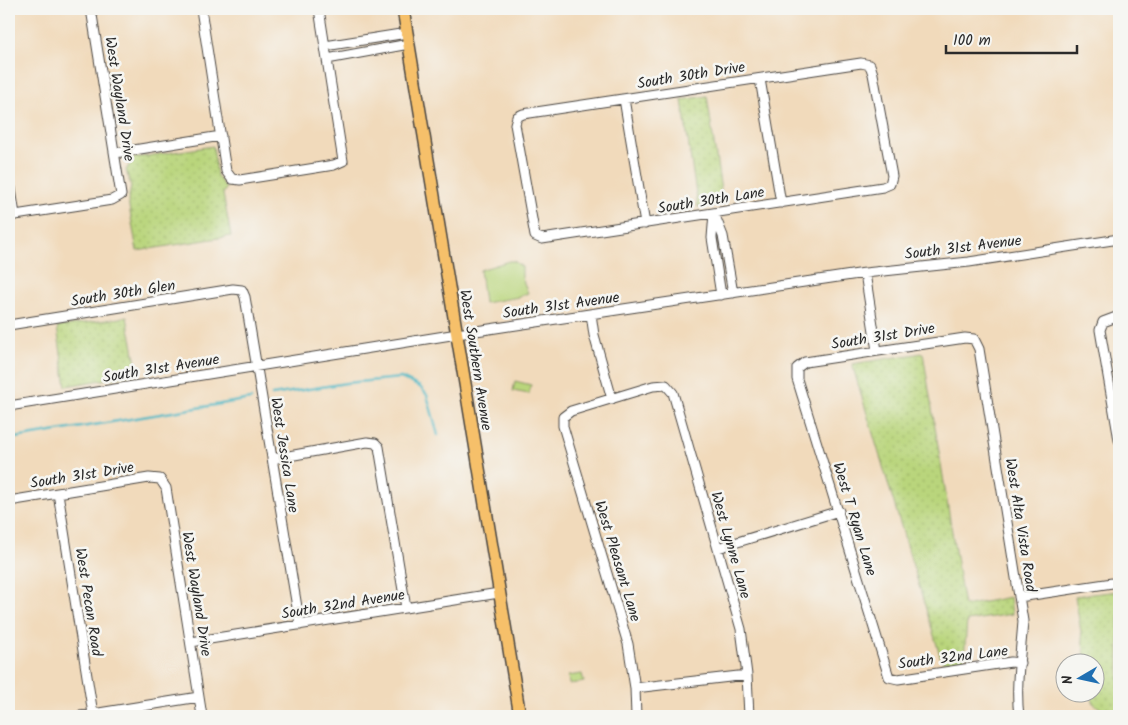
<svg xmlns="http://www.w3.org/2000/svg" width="1128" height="725" viewBox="0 0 1128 725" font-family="Kalam,sans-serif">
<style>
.grass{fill:#b9d57b;stroke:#728053}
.park{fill:url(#park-dots);stroke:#728053}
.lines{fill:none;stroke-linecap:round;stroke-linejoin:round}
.stream{stroke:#48b6c2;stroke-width:2.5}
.minor-casing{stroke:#494541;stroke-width:11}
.major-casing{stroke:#494541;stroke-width:14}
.minor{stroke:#fff;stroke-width:9}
.major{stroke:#f6c06b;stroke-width:11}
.labels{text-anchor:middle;stroke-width:5;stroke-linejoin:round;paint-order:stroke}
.street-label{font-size:15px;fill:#2b2b2b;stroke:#f6f6f2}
</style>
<defs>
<pattern id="park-dots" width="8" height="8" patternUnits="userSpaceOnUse" patternTransform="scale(1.25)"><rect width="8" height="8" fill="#b9d57b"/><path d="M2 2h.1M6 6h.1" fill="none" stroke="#9fb76a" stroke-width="1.8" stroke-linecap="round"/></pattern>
</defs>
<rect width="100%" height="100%" fill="#f6f6f2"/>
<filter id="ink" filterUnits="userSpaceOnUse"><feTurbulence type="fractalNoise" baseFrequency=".02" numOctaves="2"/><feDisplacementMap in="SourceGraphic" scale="10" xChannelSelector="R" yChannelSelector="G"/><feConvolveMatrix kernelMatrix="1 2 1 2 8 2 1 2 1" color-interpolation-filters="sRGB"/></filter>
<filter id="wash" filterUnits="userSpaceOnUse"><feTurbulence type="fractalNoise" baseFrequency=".0096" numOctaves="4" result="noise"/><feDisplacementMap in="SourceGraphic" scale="20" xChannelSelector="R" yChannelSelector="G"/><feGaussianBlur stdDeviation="1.12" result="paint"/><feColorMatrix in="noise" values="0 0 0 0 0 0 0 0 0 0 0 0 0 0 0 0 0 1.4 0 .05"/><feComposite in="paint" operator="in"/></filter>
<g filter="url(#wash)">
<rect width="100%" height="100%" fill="#f1dabb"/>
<path class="grass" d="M 509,261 L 514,261 L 522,267 L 522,278 L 528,293 L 519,297 L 484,303 L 480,270 Z
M 515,381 L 531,385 L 529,394 L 513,391 Z
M 582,674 L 584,682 L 569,684 L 568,676 Z"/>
<path class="park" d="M 707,96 L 723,204 L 698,207 L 682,100 Z
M 213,146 L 217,176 L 226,188 L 223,194 L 231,236 L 137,251 L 128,201 L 131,187 L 126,170 L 134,158 Z
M 127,317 L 138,374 L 66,386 L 57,327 Z
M 923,353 L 964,606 L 1010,597 L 1012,614 L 967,621 L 964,659 L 942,662 L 852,364 Z
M 1119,591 L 1119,716 L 1111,716 L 1093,703 L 1091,693 L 1096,692 L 1096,662 L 1086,662 L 1075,596 Z"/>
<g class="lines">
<path class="stream" d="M 272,395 L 346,383 L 401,378 L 420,387 L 427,395 L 438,435
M 9,439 L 251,399"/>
</g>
</g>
<g filter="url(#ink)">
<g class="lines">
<defs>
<path id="minor" d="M 201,9 L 226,171 L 232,179 L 240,180 L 334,165 L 343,161 L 319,9
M 325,46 L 407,33
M 327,59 L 409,44
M 861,63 L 870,65 L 873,74 L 892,176 L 890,184 L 883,187 L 542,239 L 535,236 L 515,124 L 517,117 L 523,114 Z
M 760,79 L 781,203
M 624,99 L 645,224
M 115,153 L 221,136
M 9,176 L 15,215
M 714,213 L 712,238 L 721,295
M 9,216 L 112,200 L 121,195 L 91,9
M 715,216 L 723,236 L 733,293
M 865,273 L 877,351
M 591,314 L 594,335 L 612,399
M 1119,316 L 1103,322 L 1100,330 L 1119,440
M 9,325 L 233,289 L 242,290 L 245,297 L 300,625
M 9,406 L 476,331 L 865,273 L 969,262 L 1119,239
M 272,459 L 367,442 L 375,443 L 379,447 L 406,608
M 58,493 L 93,714
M 9,501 L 149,478 L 160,479 L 166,488 L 202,716
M 718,548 L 839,511
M 1019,597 L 1119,582
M 191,642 L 499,593
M 635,688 L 747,675
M 80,716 L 199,697
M 636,716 L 635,688 L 628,644 L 563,426 L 563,417 L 571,411 L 653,386 L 666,385 L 673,393 L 741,629 L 747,675 L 749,716
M 1019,716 C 1015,685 1021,652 1023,621 L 979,349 L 974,339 L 965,338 L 805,362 L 797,368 L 797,379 L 889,677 L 898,679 L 1011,662 L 1020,663"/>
<path id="major" d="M 403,9 L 520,716"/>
</defs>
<use href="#minor" class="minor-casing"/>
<use href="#major" class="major-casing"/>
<use href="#minor" class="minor"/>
<use href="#major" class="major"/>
</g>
</g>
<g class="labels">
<g class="street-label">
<text transform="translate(691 75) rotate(-9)" y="5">South 30th Drive</text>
<text transform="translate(120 99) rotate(81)" y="5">West Wayland Drive</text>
<text transform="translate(711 200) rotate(-9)" y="5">South 30th Lane</text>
<text transform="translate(963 247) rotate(-7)" y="5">South 31st Avenue</text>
<text transform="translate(123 293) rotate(-9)" y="5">South 30th Glen</text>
<text transform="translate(561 305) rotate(-8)" y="5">South 31st Avenue</text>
<text transform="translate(883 336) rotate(-9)" y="5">South 31st Drive</text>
<text transform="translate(476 360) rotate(81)" y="5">West Southern Avenue</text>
<text transform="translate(161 368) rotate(-9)" y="5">South 31st Avenue</text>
<text transform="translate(285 455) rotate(81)" y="5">West Jessica Lane</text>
<text transform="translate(82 475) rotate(-9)" y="5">South 31st Drive</text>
<text transform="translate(855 519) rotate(73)" y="5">West T Ryan Lane</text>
<text transform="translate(1021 525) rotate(81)" y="5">West Alta Vista Road</text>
<text transform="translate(731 545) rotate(74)" y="5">West Lynne Lane</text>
<text transform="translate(618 561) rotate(73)" y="5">West Pleasant Lane</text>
<text transform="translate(197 594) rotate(81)" y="5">West Wayland Drive</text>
<text transform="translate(89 602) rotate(81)" y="5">West Pecan Road</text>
<text transform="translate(343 604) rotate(-9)" y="5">South 32nd Avenue</text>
<text transform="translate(953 657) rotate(-7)" y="5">South 32nd Lane</text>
</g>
</g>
<rect width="1128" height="725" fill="none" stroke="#f6f6f2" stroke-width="30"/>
<g transform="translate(1080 678) rotate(261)"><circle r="24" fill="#f6f6f2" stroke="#a5a5a2"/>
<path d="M0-4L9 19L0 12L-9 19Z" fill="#1f6fb2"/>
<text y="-8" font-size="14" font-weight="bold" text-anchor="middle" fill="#2b2b2b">N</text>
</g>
<path d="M946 45v8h131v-8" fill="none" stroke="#2b2b2b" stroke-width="2.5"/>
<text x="953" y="45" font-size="15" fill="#2b2b2b" stroke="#f6f6f2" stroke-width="4" paint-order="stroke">100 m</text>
</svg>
